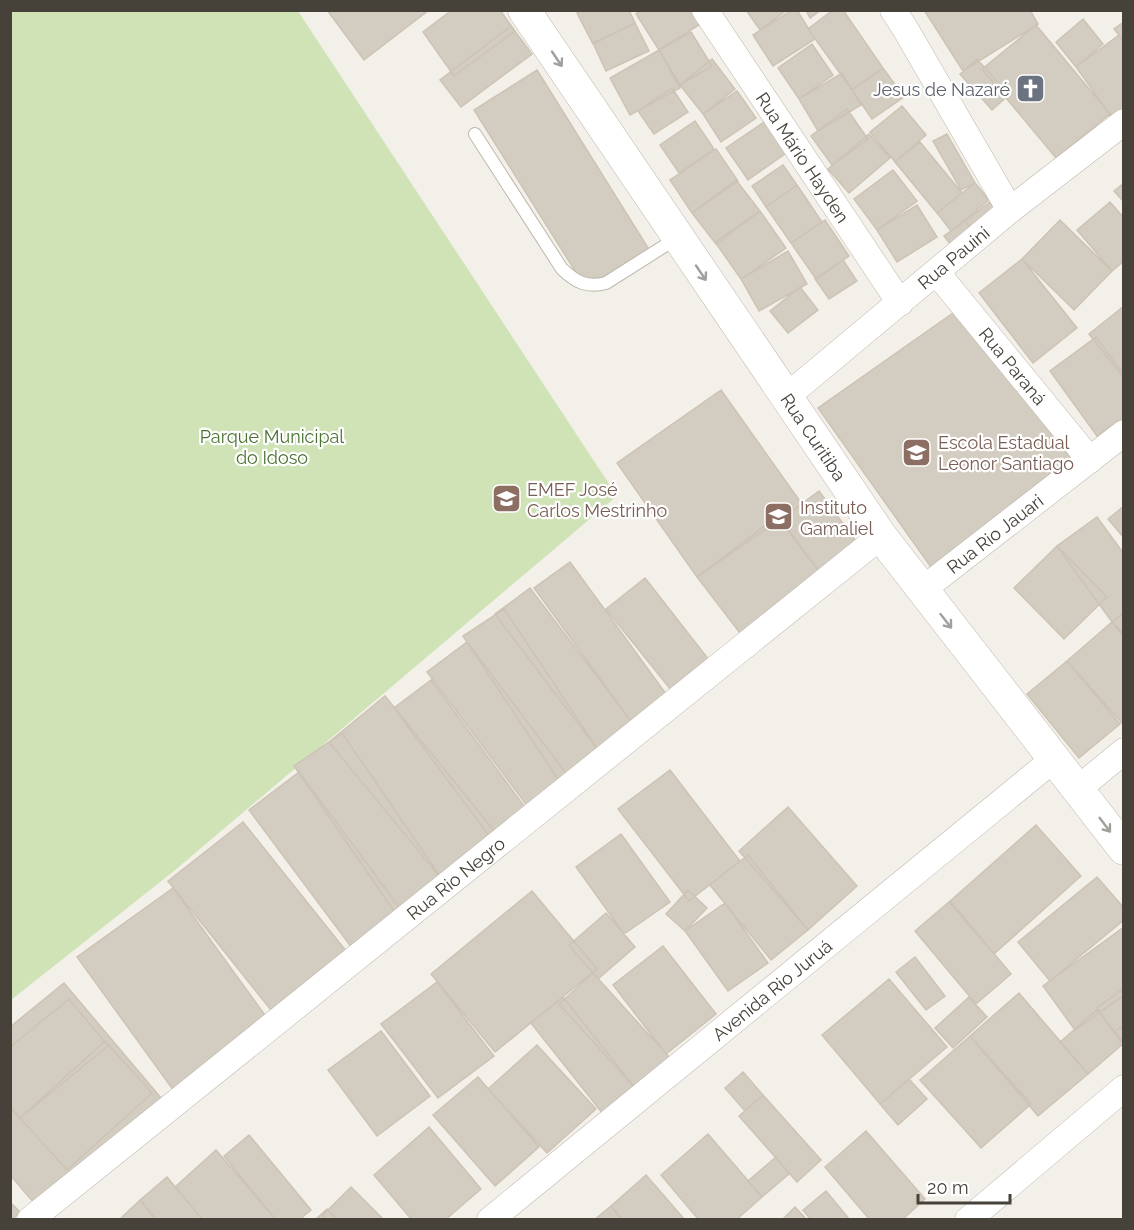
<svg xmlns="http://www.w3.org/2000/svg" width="1134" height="1230" viewBox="0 0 1134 1230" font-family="Raleway,sans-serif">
	<rect width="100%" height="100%" fill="#f3f0ea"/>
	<path fill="#d0e3b7" d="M11 11H298L617 496 174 871 11 1000Z"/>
	<path fill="#d3ccc0" stroke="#cdc3b4" stroke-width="1.5" d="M327 10H429L364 60Z
		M452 10H500L515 31 454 76 423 32Z
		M581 10H629L635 23 593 44 577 13Z
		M641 10H694L702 23 659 50 636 14Z
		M746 10H787L760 30Z
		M792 10H797L815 39 773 66 753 35Z
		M806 10H821L810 18Z
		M833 10H843L883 68 852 90 808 29Z
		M924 10H1030L1038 24 963 71Z
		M1083 19 1103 44 1076 67 1056 42Z
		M1124 22V41L1114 29Z
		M635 23 649 51 606 71 593 43Z
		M1036 25 1110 114 1056 158 982 69Z
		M511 26 532 54 461 107 440 80Z
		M691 32 712 66 680 85 659 50Z
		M1119 35 1124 42V118L1116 123 1076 67Z
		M812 44 833 75 799 99 778 68Z
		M659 50 680 88 630 115 610 78Z
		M712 59 735 89 703 114 680 85Z
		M977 59 1009 95 992 110 960 74Z
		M883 68 904 97 872 119 852 90Z
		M537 70 650 251 587 290 474 110Z
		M842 73 861 105 818 131 799 99Z
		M672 88 688 112 654 134 638 111Z
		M737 91 756 118 721 142 703 114Z
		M902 106 926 135 895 162 870 132Z
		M847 109 868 139 832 165 811 136Z
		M767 120 789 151 748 180 726 148Z
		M695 121 714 149 679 173 660 145Z
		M869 134 890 158 849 193 828 169Z
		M947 134 975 183 961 190 933 141Z
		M920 142 962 193 937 213 895 162Z
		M716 149 738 181 692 213 670 180Z
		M783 165 797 185 766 207 752 186Z
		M893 170 917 201 877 230 854 199Z
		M736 180 760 211 716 244 692 213Z
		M975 183 989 200 951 231 937 213Z
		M1124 183V202L1114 191Z
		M797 185 822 222 791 243 766 207Z
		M990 202 1003 219 978 238 965 221Z
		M1110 202 1124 218V261L1112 271 1077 230Z
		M917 205 937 237 897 262 877 230Z
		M760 211 786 248 741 279 715 242Z
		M825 220 849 256 816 279 791 243Z
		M1060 220 1112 271 1074 310 1022 259Z
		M965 221 978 238 957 253 944 236Z
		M788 251 807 284 759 311 741 279Z
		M1022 259 1077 328 1033 363 979 293Z
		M843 260 857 281 829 299 815 279Z
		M800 287 818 310 788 333 770 311Z
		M963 306 1077 468 933 570 818 408Z
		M1124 306V378L1089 334Z
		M1096 337 1124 375V417L1097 436 1050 371Z
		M721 390 802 504 697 577 617 463Z
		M819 491 861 548 823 577 780 520Z
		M1124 506V538L1108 519Z
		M778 516 823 576 743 637 697 577Z
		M1097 517 1124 554V613L1112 622 1057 546Z
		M1057 546 1107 597 1064 639 1014 588Z
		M570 562 672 702 636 728 534 588Z
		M645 578 717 670 679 700 606 609Z
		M530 588 636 728 601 754 495 614Z
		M504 609 601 754 560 782 463 636Z
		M1124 613V637L1112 622Z
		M1112 622 1124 634V721L1122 723 1067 661Z
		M467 642 568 776 528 807 427 672Z
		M1067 661 1120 724 1079 758 1027 694Z
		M431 680 530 814 493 841 394 708Z
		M385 696 499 837 444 882 329 742Z
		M342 733 444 882 396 914 294 766Z
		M670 770 740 861 689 901 618 809Z
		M299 772 402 911 352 948 249 810Z
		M788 807 857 886 808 930 739 851Z
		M243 822 346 951 271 1010 168 881Z
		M1036 825 1081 876 994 954 949 902Z
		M621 834 670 902 624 934 576 867Z
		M748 855 808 930 771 960 710 885Z
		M1097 877 1124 908V920L1050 981 1018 942Z
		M173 888 275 1029 179 1098 77 957Z
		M688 890 707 908 685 931 666 914Z
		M532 891 597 969 495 1052 431 974Z
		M950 901 1011 974 976 1004 915 931Z
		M725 903 768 963 728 991 685 931Z
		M606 913 635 947 598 979 569 945Z
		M1124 927V995L1075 1030 1043 986Z
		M663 946 716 1014 666 1054 613 985Z
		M915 957 945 996 926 1010 896 972Z
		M593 973 669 1057 635 1088 559 1004Z
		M889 979 947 1047 880 1104 822 1035Z
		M437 982 494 1056 438 1098 381 1024Z
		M64 983 161 1098 35 1204 10 1175V1027Z
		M1124 988V1025L1114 1032 1097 1008Z
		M1019 993 1088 1074 1038 1116 970 1036Z
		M563 997 635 1088 603 1114 531 1023Z
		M969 997 987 1017 953 1048 935 1028Z
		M69 999 108 1046 20 1118 10 1107V1047Z
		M1097 1010 1124 1043 1088 1074 1060 1042Z
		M1124 1025V1045L1114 1032Z
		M381 1031 430 1096 377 1136 328 1070Z
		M970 1036 1031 1104 981 1148 920 1080Z
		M105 1041 152 1093 67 1170 20 1118Z
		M537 1045 596 1109 547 1153 488 1089Z
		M743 1072 763 1095 745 1111 725 1088Z
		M478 1077 539 1147 495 1186 433 1115Z
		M909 1079 927 1099 898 1125 880 1104Z
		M763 1095 821 1160 797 1182 739 1116Z
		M429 1127 481 1189 445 1220H412L374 1175Z
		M866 1131 925 1199 902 1220H870L825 1167Z
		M708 1134 762 1197 736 1220H699L661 1175Z
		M249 1135 311 1210 299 1220H276L224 1156Z
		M216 1150 276 1220H203L175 1187Z
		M776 1157 789 1174 762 1197 748 1181Z
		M646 1175 685 1220H623L611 1206Z
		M167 1177 203 1220H156L140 1200Z
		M351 1187 384 1220H326L322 1216Z
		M826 1191 850 1220H811L803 1210Z
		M140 1200 157 1220H119Z
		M10 1202 20 1212 12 1220H10Z
		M611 1206 622 1220H594Z
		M795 1207 807 1220H782Z
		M327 1209 337 1220H315Z"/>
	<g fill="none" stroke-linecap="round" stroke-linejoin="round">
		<defs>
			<path id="service" d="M475 134 562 269C576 282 586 288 606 283L677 238"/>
			<g id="minor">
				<path id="s1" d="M705 10 900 303"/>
				<path d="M893 10 906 30 1010 210"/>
				<path id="s2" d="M937 273 1090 460"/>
				<path id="s3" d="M786 397 1010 210 1124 122"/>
				<path id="s4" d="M922 590 1124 433"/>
				<path d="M1078 789 1124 751"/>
				<path id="s5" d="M30 1220 881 536"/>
				<path id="s6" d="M490 1220 1054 759"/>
				<path d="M968 1220 1124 1088"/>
			</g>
			<g id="tertiary">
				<path id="s7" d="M524 10 881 536 1124 849"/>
			</g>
		</defs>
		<use href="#service" stroke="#beb7ad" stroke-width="14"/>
		<use href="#minor" stroke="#beb7ad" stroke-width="27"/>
		<use href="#tertiary" stroke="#beb7ad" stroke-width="33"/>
		<use href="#service" stroke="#fff" stroke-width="12"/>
		<use href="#minor" stroke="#fff" stroke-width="26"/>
		<use href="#tertiary" stroke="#fff" stroke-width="32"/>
	</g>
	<defs><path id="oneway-shaft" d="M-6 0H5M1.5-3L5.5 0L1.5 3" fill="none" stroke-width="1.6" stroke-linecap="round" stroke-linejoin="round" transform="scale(1.5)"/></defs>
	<g stroke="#a2a09c">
		<use href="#oneway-shaft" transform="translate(557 59) rotate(56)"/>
		<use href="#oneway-shaft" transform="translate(701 273) rotate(56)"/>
		<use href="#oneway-shaft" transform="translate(946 621) rotate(52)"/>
		<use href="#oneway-shaft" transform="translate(1105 825) rotate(53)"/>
	</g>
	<defs>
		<symbol id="church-square" viewBox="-11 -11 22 22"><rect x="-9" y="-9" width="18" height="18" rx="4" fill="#6b7280" stroke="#fff"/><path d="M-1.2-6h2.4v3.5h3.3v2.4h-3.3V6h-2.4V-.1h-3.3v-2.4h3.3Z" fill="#fff"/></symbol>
		<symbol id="school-square" viewBox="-11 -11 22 22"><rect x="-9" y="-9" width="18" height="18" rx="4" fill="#8d6e63" stroke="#fff"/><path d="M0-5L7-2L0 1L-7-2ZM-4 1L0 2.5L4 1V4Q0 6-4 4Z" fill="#fff"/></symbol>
	</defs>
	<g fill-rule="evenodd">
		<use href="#church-square" x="1014" y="72" width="33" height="33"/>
		<use href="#school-square" x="900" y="436" width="33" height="33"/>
		<use href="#school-square" x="490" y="482" width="33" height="33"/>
		<use href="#school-square" x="762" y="500" width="33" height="33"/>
	</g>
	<g text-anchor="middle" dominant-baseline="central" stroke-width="4.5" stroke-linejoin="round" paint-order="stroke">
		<g font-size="18" fill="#5b616d" stroke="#fff" text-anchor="end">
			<text x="1010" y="89">Jesus de Nazaré</text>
		</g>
		<g font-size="18" fill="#464139" stroke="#fff">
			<text stroke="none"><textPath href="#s1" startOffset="177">Rua Mário Hayden</textPath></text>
			<text stroke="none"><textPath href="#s3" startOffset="218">Rua Pauini</textPath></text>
			<text stroke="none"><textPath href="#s2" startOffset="120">Rua Paraná</textPath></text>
			<text stroke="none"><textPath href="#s7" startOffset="516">Rua Curitiba</textPath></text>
			<text stroke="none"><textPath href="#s4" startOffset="92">Rua Rio Jauari</textPath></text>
			<text stroke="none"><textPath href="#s5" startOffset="546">Rua Rio Negro</textPath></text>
			<text stroke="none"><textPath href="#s6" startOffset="364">Avenida Rio Juruá</textPath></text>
		</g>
		<g font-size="18" fill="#4b7232" stroke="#fff">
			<text x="272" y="436">Parque Municipal<tspan x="272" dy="21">do Idoso</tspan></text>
		</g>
		<g font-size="18" fill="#785e54" stroke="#fff" text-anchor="start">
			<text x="938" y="442">Escola Estadual<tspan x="938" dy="21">Leonor Santiago</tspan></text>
			<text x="527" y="489">EMEF José<tspan x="527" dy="21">Carlos Mestrinho</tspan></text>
			<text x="800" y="507">Instituto<tspan x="800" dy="21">Gamaliel</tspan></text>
		</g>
	</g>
	<rect width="1134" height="1230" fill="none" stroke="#464139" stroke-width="24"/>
	<path d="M918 1194v9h92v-9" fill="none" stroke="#464139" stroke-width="3"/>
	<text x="927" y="1194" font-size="18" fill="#464139" stroke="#ffffff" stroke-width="4.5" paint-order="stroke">20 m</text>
</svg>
